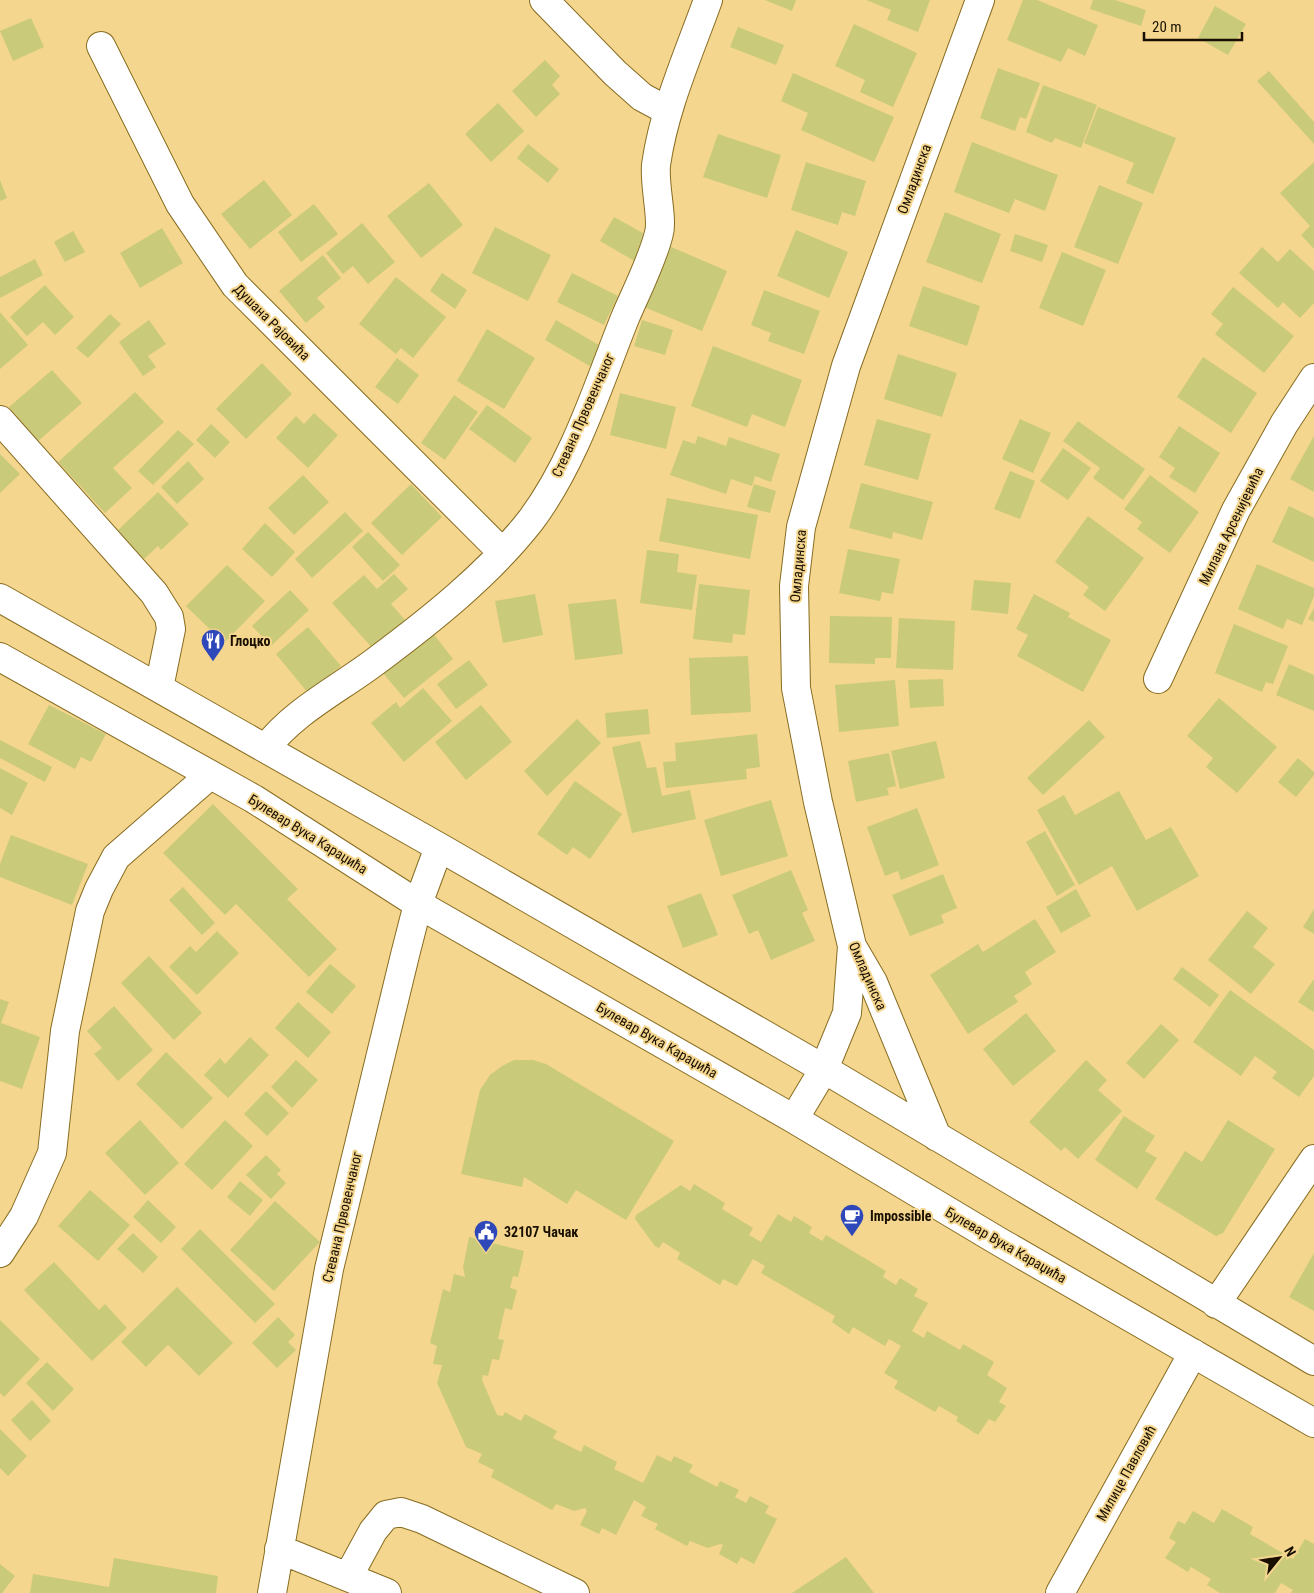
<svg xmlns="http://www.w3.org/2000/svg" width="1314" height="1593" viewBox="0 0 1314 1593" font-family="'Roboto Condensed',sans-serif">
	<rect width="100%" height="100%" fill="#f4d68e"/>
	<path fill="#caca7b" d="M765 0H796L792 11Z
		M866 0H930L918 32 887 20 891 10Z
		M1023 0H1037L1098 25 1085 56 1068 48 1061 62 1007 40Z
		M1093 0H1115L1146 10 1141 26 1090 9Z
		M1215 6 1246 24 1228 55 1198 38Z
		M31 18 44 47 13 61 0 31Z
		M854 24 917 53 893 107 860 92 865 80 835 66Z
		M738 27 784 45 776 65 730 47Z
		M545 60 560 76 552 85 560 94 536 117 512 91Z
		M998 68 1040 83 1026 119 1020 117 1015 131 980 118Z
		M1269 71 1314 122V144L1257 81Z
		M793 73 894 117 874 162 801 130 808 113 781 101Z
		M1043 85 1097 105 1081 148 1055 138 1052 143 1026 132Z
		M498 103 524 131 491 162 465 134Z
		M1098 107 1176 138 1153 194 1126 183 1134 163 1084 143Z
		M718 134 781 155 767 198 703 177Z
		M972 142 1058 175 1045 211 1015 199 1009 213 954 192Z
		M528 144 559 169 548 183 517 158Z
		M806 162 866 181 855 216 842 212 838 225 791 210Z
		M1314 162V249L1301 235 1310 226 1280 193Z
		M0 180 7 198 0 201Z
		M264 180 292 215 250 249 221 214Z
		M429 183 463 225 421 258 387 216Z
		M1099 185 1143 203 1118 264 1074 247Z
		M314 204 338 234 301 262 278 232Z
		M945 212 1001 234 982 283 926 262Z
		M614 217 650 237 636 262 600 241Z
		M362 223 395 262 368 284 353 266 343 274 326 253Z
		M495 227 551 255 528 301 472 273Z
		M162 228 183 263 140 288 120 253Z
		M796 230 848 252 829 298 777 276Z
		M73 231 85 252 65 262 54 242Z
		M1015 234 1048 245 1042 262 1010 251Z
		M669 246 727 271 702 331 644 307Z
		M1262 247 1278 262 1290 249 1314 271V303L1300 318 1283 302 1278 308 1239 273Z
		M1062 252 1106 270 1083 326 1039 308Z
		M323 255 341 278 317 298 325 307 306 323 279 291Z
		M35 259 43 275 0 298V277Z
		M442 273 467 290 455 309 430 291Z
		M572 273 618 296 604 325 557 302Z
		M396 277 446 317 413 358 401 348 396 354 359 324Z
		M45 285 74 317 55 335 43 322 27 336 10 317Z
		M923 286 980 306 967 346 909 326Z
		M1233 287 1294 336 1264 373 1215 334 1223 324 1211 314Z
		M764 290 820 311 804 354 768 341 771 333 751 325Z
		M0 312 28 345 0 369Z
		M110 314 121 324 88 358 76 348Z
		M149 320 166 344 148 356 156 367 143 376 119 342Z
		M556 320 604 348 593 368 545 340Z
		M642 320 673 330 665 355 634 346Z
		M487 329 535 358 504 409 457 381Z
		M713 346 802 380 785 427 752 414 747 427 691 406Z
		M898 354 957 373 942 417 884 399Z
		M1203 357 1257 393 1231 433 1177 397Z
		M397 358 419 375 398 404 375 387Z
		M262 363 292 394 246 439 216 409Z
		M52 370 82 403 38 441 9 407Z
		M135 392 164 422 113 468 132 488 105 513 58 462Z
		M620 393 676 407 666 449 610 435Z
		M454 395 478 412 445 460 421 443Z
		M487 405 532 438 515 463 469 429Z
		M314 413 338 435 308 468 276 438 296 416 304 424Z
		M877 419 931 434 918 480 864 465Z
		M1020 419 1051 433 1033 473 1002 459Z
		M1078 421 1145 469 1123 500 1093 478 1100 468 1063 441Z
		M211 424 230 442 215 458 196 440Z
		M1179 426 1220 453 1195 493 1169 477 1175 468 1159 457Z
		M178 430 194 444 153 485 138 471Z
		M698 436 726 446 729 437 780 454 771 482 755 476 752 486 731 479 726 494 670 475 683 440 695 444Z
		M1314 436V492L1290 479Z
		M1063 448 1091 468 1068 500 1040 481Z
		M0 454 20 474 0 493Z
		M188 461 204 479 177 504 161 487Z
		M1010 471 1035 481 1020 519 994 509Z
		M303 475 329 502 294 535 268 508Z
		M1150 475 1199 512 1170 553 1137 529 1142 522 1124 509Z
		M861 483 933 502 922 540 893 532 892 539 849 528Z
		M411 484 442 517 402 555 371 523Z
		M754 484 776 491 770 513 747 507Z
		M158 492 189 524 161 550 158 546 144 559 117 531Z
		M667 498 758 515 750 559 659 541Z
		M1289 506 1314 518V562L1272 542Z
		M345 512 363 531 312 578 295 559Z
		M1088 516 1144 558 1105 611 1083 595 1089 587 1055 562Z
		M265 523 295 552 272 577 242 549Z
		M368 532 400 565 383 581 352 547Z
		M848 549 900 559 893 594 882 592 880 601 839 593Z
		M647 550 679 554 677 572 697 575 692 610 640 603Z
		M1257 564 1314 588V596L1302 625 1287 619 1283 629 1238 609Z
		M227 565 265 601 224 643 186 606Z
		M394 574 408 589 391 604 407 622 375 651 332 603 364 575 377 589Z
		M974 580 1011 583 1008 614 971 610Z
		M699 584 750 590 745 635 733 634 732 643 693 639Z
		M290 590 309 610 271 646 252 626Z
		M535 594 543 635 503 643 495 601Z
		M1034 594 1070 613 1068 617 1111 640 1083 692 1017 656 1028 635 1016 629Z
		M616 599 623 654 575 660 568 604Z
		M1314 608V622L1308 619Z
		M830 616 892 617 891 658H875V664L829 663Z
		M899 618 955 621 953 670 896 668Z
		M1234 624 1288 646 1273 684 1266 682 1262 692 1215 673Z
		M308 627 341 666 308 693 276 654Z
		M432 632 453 659 404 698 382 672Z
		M748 656 751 712 691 715 689 658Z
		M469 660 488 685 456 709 437 684Z
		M1289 664 1314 675V711L1276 695Z
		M943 679 944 706 910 708 908 680Z
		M895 680 899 726 839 732 835 685Z
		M423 688 452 721 404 762 371 723 396 702 400 708Z
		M1219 698 1277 747 1237 793 1206 767 1213 758 1187 736Z
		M49 705 106 734 91 762 81 757 75 769 28 744Z
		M481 705 512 742 466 780 435 742Z
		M648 709 650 734 607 738 605 713Z
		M577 719 601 743 547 796 524 771Z
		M1089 720 1105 737 1043 795 1027 778Z
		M757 734 760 767 746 769 747 779 666 788 663 762 676 761 675 743Z
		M0 740 52 767 45 782 0 758Z
		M640 741 647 768 656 767 662 796 690 790 696 819 632 833 612 747Z
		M936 741 945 778 900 789 891 751Z
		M889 753 896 786 887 788 889 795 856 802 848 761Z
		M1298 758 1314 772V775L1296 797 1278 782Z
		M0 768 28 783 12 815 0 808Z
		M575 781 622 814 590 859 573 847 567 855 537 834Z
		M1119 791 1146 840 1171 827 1199 876 1137 911 1112 866 1079 885 1037 810 1064 795 1075 815Z
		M771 800 788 856 721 876 704 820Z
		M213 804 298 889 287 899 337 949 309 977 236 904 225 915 163 853Z
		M917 808 939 865 901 880 898 871 885 876 867 827Z
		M1045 831 1075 885 1057 896 1026 842Z
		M11 835 88 864 72 905 0 877V864Z
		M791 870 808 910 802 913 815 941 771 960 758 930 749 934 732 895Z
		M943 874 957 908 941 915 944 923 910 936 892 895Z
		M183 887 215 923 202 935 169 900Z
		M1076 889 1091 916 1061 933 1046 907Z
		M701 893 718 935 683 948 667 906Z
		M1314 909V934L1303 927Z
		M1247 911 1268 928 1253 947 1275 964 1251 994 1208 960Z
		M1035 919 1056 952 1025 972 1032 984 1014 996 1018 1002 968 1034 930 975 978 944 983 952Z
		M217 931 239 953 197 995 169 967 190 946 196 952Z
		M149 956 202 1013 174 1040 121 983Z
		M330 964 356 986 332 1014 306 992Z
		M1182 967 1219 995 1210 1007 1173 979Z
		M1314 979V1012L1298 1002Z
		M1230 990 1314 1050V1076L1299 1097 1272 1078 1277 1072 1255 1056 1241 1076 1193 1042Z
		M0 999 9 1002 1 1023 40 1037 22 1089 0 1081Z
		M298 1002 331 1032 308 1058 275 1028Z
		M114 1006 153 1050 118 1081 94 1054 102 1048 87 1031Z
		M1026 1013 1056 1051 1013 1086 983 1049Z
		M1161 1024 1179 1040 1144 1079 1126 1063Z
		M250 1037 269 1055 228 1098 204 1075 220 1058 225 1064Z
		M166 1052 213 1098 182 1129 136 1084Z
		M296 1060 318 1080 292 1108 271 1087Z
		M514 1060H533L546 1064 674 1141 626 1220 576 1190 567 1204 524 1177 522 1187 461 1174 480 1090 490 1075 502 1066Z
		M1086 1060 1107 1080 1098 1090 1122 1111 1078 1159 1065 1147 1061 1151 1029 1122Z
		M266 1091 289 1113 267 1136 244 1114Z
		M1124 1116 1155 1136 1145 1151 1157 1158 1137 1189 1095 1160Z
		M140 1120 179 1163 145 1195 105 1153Z
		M225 1120 253 1146 212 1190 184 1164Z
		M1228 1120 1275 1149 1223 1233 1216 1236 1155 1199 1185 1151 1202 1162Z
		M266 1155 281 1170 277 1174 286 1183 271 1199 246 1175Z
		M240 1181 263 1200 250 1216 227 1197Z
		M694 1184 725 1203 722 1209 753 1228 749 1235 761 1242 778 1214 791 1222 794 1216 812 1227 809 1233 822 1241 826 1235 886 1271 883 1277 896 1285 900 1278 918 1289 914 1296 928 1303 912 1331 924 1338 927 1331 960 1350 963 1344 994 1362 987 1375 1007 1388 999 1402 1006 1406 995 1422 989 1419 978 1435 956 1421 958 1417 939 1406 935 1412 894 1388 898 1381 884 1373 901 1346 889 1339 885 1346 853 1327 849 1334 832 1322 835 1316 761 1273 765 1266 753 1259 737 1286 723 1279 720 1285 677 1259 680 1253 663 1242 659 1248 655 1246 635 1219 636 1215 681 1185 690 1191Z
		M90 1190 130 1225 98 1261 58 1226Z
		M148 1200 176 1227 161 1243 133 1217Z
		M275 1201 320 1242 274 1291 230 1250Z
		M200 1229 275 1304 255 1323 181 1249Z
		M133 1233 158 1257 143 1273 117 1249Z
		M469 1237 524 1251 518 1277 513 1276 510 1288 517 1290 512 1310 505 1308 498 1339 504 1340 499 1360 492 1359 488 1376 483 1375 482 1380 497 1415 503 1416 505 1412 521 1421 525 1414 557 1431 553 1438 581 1452 584 1445 617 1462 614 1469 643 1483 657 1455 671 1462 674 1456 693 1465 689 1472 717 1487 720 1481 739 1490 735 1497 746 1503 750 1496 769 1506 765 1513 777 1519 754 1564 741 1557 737 1564 719 1554 723 1545 720 1544 708 1548 690 1541 687 1546 655 1529 658 1524 641 1516 646 1507 634 1500 616 1535 602 1528 599 1534 580 1525 587 1511 585 1508 574 1511 556 1504 552 1510 491 1477 494 1470 478 1462 482 1454 466 1447 437 1383 442 1365 433 1364 437 1346 430 1343 443 1289 450 1292 454 1274 465 1277 463 1267Z
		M1314 1253V1311L1289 1297Z
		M54 1262 99 1310 105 1304 127 1328 92 1361 24 1290Z
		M177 1287 233 1343 199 1376 168 1345 146 1367 121 1342Z
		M278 1317 295 1335 288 1342 296 1350 277 1368 252 1343Z
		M0 1320 40 1359 4 1397 0 1393Z
		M47 1362 74 1389 53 1411 26 1383Z
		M32 1400 51 1421 30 1441 11 1420Z
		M0 1429 27 1456 8 1476 0 1468Z
		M1222 1509 1253 1527 1250 1534 1293 1559 1305 1539 1314 1544V1593H1291L1293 1590 1281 1583 1275 1593H1220L1207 1585 1211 1579 1191 1567 1188 1572 1165 1558 1176 1542 1169 1538 1178 1521 1185 1524 1193 1511 1214 1523Z
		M846 1557 874 1593H792Z
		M114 1558 218 1576 216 1593H30L33 1574 109 1587Z
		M0 1564 15 1576 2 1593H0Z"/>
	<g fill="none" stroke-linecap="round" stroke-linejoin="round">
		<defs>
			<path id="minor" d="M544 0 615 73 642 97 668 111
				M101 46 180 204 235 285 502 552
				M0 420 154 593 169 617 171 629 159 688
				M0 598 439 847 824 1069 1314 1361
				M0 657 254 799 418 904 794 1119 998 1241 1314 1423
				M1158 679 1236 510 1284 424 1314 378
				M266 748C294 711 339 689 376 661 431 620 489 574 531 520 575 461 598 385 625 318 636 292 653 259 659 233 663 219 654 185 656 165 664 108 689 53 708 0
				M794 1119 824 1069 847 1013 852 946
				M937 1137 873 982 852 946 818 802 796 688 794 586 801 527 846 366 980 0
				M0 1253 24 1216 52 1153 65 1031 90 911 99 889 116 857 210 775
				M1216 1304 1314 1159
				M279 1549 387 1593
				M348 1577 373 1531 386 1515 401 1512 422 1519 575 1593
				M272 1593 329 1269 405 955 418 904 439 847
				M1060 1593 1193 1353"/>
		</defs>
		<use href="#minor" stroke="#876c21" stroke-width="30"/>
		<use href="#minor" stroke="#fff" stroke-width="28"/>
	</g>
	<defs>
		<symbol id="restaurant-pin" viewBox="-11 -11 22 30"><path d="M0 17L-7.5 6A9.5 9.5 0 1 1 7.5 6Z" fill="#2e48b9" stroke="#f4d68e"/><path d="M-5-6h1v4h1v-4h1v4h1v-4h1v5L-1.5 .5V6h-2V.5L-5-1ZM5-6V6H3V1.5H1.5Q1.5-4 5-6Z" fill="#fff"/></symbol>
		<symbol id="cafe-pin" viewBox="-11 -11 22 30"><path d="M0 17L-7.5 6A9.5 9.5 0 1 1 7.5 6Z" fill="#2e48b9" stroke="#f4d68e"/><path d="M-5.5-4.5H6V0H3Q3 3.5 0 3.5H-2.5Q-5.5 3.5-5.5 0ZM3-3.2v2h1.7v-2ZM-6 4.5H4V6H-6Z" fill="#fff"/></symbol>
		<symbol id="civic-pin" viewBox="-11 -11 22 30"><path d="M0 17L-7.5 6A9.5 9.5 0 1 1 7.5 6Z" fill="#2e48b9" stroke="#f4d68e"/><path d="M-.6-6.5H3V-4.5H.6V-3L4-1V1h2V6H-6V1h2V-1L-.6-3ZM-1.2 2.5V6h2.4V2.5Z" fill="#fff"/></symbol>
	</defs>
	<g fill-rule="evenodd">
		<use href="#restaurant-pin" x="199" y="627" width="28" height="38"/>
		<use href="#cafe-pin" x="838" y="1202" width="28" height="38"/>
		<use href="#civic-pin" x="472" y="1218" width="28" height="38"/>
	</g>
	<g text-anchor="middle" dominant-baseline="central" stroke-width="4" stroke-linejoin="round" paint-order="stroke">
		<g font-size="14" fill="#180f00" stroke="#f4d68e">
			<text transform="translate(914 179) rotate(-70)">Омладинска</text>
			<text transform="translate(272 322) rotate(45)">Душана Рајовића</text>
			<text transform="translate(583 415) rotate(-66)">Стевана Првовенчаног</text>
			<text transform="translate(1231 526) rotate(-64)">Милана Арсенијевића</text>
			<text transform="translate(798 566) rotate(-85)">Омладинска</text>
			<text transform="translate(308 834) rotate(32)">Булевар Вука Караџића</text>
			<text transform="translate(868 976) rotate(66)">Омладинска</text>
			<text transform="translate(657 1040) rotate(30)">Булевар Вука Караџића</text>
			<text transform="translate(342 1217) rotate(-77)">Стевана Првовенчаног</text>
			<text transform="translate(1006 1245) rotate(30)">Булевар Вука Караџића</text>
			<text transform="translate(1126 1473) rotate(-61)">Милице Павловић</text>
		</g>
		<g font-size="14" font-weight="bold" fill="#180f00" stroke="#f4d68e" text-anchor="start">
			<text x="230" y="641">Глоцко</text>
			<text x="870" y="1216">Impossible</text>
			<text x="504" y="1232">32107 Чачак</text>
		</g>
	</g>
	<g transform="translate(1279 1558) rotate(60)" stroke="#f4d68e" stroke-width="4" paint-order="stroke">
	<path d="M0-4L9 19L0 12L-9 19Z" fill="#180f00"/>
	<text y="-8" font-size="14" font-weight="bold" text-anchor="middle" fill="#180f00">N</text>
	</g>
	<path d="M1144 32v8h98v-8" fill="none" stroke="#180f00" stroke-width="2.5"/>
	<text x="1152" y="32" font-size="15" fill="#180f00" stroke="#f4d68e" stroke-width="4" paint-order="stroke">20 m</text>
</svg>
